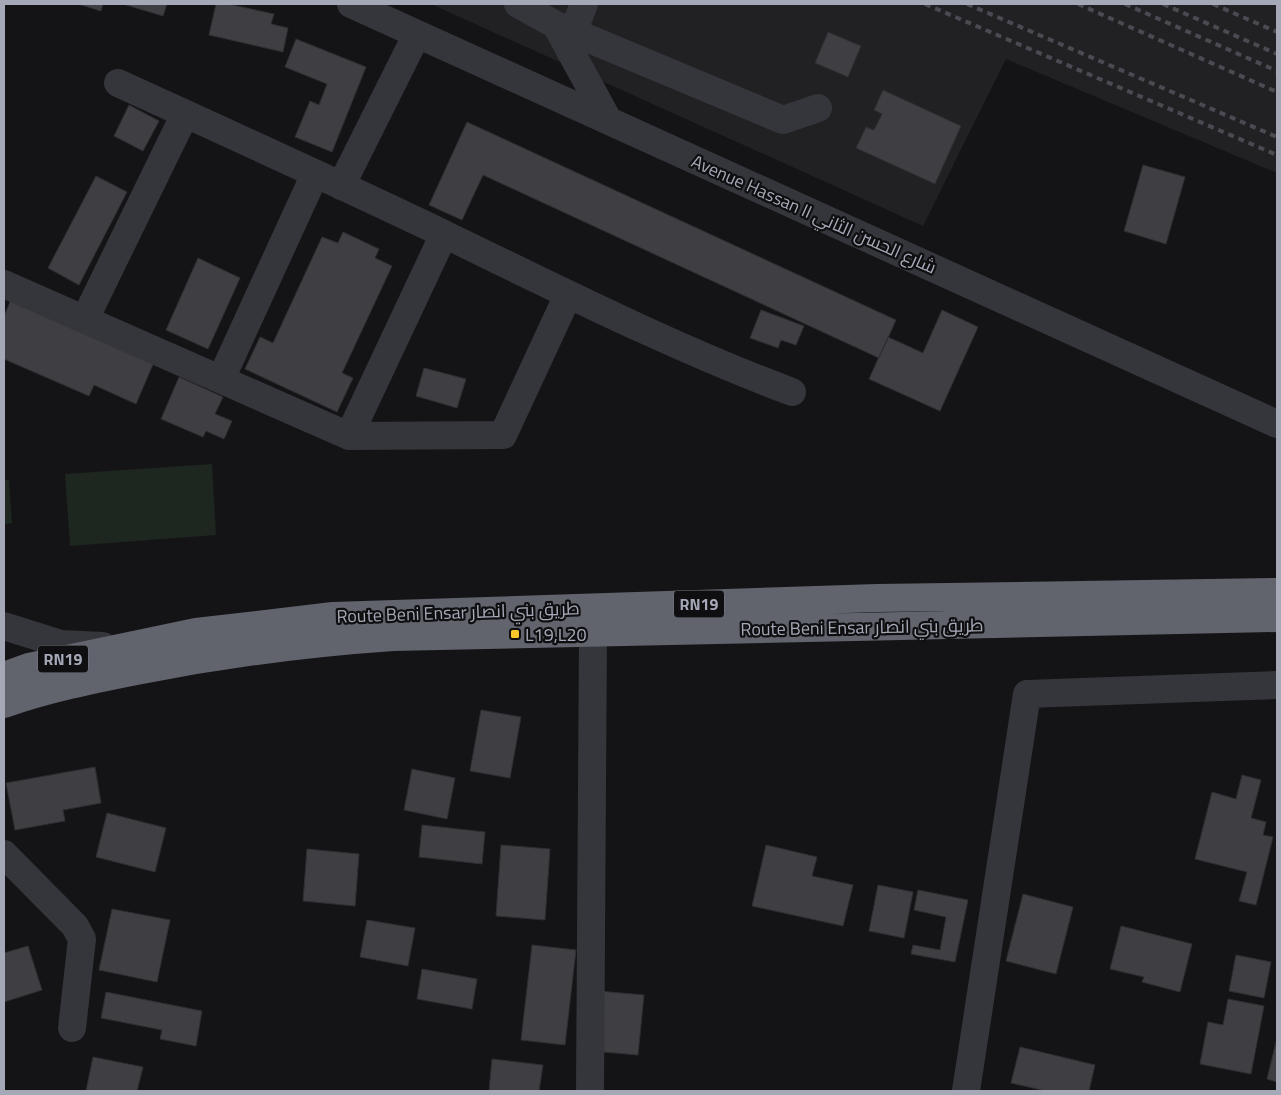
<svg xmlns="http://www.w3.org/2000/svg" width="1281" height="1095" viewBox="0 0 1281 1095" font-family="'Titillium Web',Cairo,sans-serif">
	<rect width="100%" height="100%" fill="#141416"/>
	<path fill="#212023" d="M431 4H1277V173L1006 59 923 226Z"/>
	<path fill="#1e2620" d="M212 464 216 535 70 546 65 474Z
		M4 480H9L12 523 4 524Z"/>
	<path fill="#3e3e43" stroke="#2f2e32" d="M78 4H103L101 11Z
		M123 4H167L163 16Z
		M216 4H228L274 14 271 24 288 28 283 52 209 35Z
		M828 32 861 46 848 77 815 63Z
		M296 39 366 67 332 152 295 137 310 101 319 105 327 84 285 67Z
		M883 90 961 126 935 184 856 148 866 127 874 130 882 114 874 110Z
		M129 105 159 121 143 151 114 136Z
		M467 122 896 320 879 358 483 175 462 220 429 205Z
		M1143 165 1185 177 1166 244 1124 231Z
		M96 176 127 192 79 285 48 268Z
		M343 232 379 249 375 258 392 266 342 373 353 378 337 412 245 369 260 337 273 343 322 237 338 243Z
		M198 258 240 278 208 349 166 330Z
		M11 300 154 362 136 404 94 385 89 396 4 359V316Z
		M761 310 804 326 796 345 781 340 778 348 750 338Z
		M942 310 978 327 940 411 869 379 888 337 923 353Z
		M424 368 466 379 457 408 416 396Z
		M179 377 223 397 215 414 232 421 224 439 206 431 203 437 161 419Z
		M481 710 521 717 510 778 470 771Z
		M95 767 101 803 63 810 65 821 15 830 6 783Z
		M412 769 455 778 447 819 404 810Z
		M1242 775 1261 780 1251 818 1266 822 1263 835 1273 837 1256 905 1239 901 1247 872 1195 859 1212 792 1236 799Z
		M107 813 166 828 155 872 96 857Z
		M422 825 485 832 482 864 419 857Z
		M501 845 550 849 545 920 496 916Z
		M766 845 817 857 812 876 853 885 843 926 752 906Z
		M307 849 359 854 355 906 303 901Z
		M878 885 913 892 904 938 869 931Z
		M918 890 968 900 955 962 911 954 913 945 940 950 946 917 914 910Z
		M1023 894 1073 907 1056 974 1006 961Z
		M112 909 170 920 157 982 99 970Z
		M367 920 415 928 408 966 360 957Z
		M1121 926 1192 944 1180 992 1142 982 1144 977 1110 969Z
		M532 945 576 950 565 1045 521 1040Z
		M28 946 42 990 4 1002V953Z
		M1236 955 1271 962 1264 998 1229 991Z
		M422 969 477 979 472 1009 417 999Z
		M598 991 644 995 638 1055 592 1051Z
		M106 992 202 1011 196 1046 160 1039 162 1030 101 1018Z
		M1228 999 1264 1006 1251 1074 1200 1064 1208 1022 1223 1025Z
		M1277 1038V1082L1267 1079Z
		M1020 1047 1095 1065 1089 1091H1046L1011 1083Z
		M93 1057 143 1067 137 1091H86Z
		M492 1059 543 1065 539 1091H489Z"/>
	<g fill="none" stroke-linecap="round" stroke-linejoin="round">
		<path stroke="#35363b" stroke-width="28" d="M351 4 1277 424
			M518 4 556 25 608 120
			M556 25 783 120 818 108
			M568 45 584 4
			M118 83C227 133 336 182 444 234 560 290 672 347 792 392
			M341 186 417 34
			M4 284 349 436 503 435 568 295
			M85 319 185 114
			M221 379 315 174
			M349 436 444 234
			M4 626 61 644 103 646
			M4 854 75 926 82 939 72 1028
			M590 1091 593 632
			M966 1091 1027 694 1277 685"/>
		<path stroke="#61636d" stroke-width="28" d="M4 676 29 667 196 632 333 616 877 598 1277 592
			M4 704C47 689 91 680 136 671 222 654 305 643 393 637L1277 618"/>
		<path stroke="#4a4b52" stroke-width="4" stroke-dasharray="6 5" stroke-linecap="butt" d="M925 4 1277 155
			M967 4 1277 137
			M1078 4 1277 92
			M1125 4 1277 71
			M1163 4 1277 54
			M1213 4 1277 32"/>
	</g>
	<rect fill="#f9c729" stroke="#0f0f11" stroke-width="2" x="510" y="629" width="10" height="10" rx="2.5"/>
	<g text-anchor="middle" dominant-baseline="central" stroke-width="4.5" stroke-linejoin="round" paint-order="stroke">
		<g fill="#0f0f11" stroke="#787b85" stroke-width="1">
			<rect x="674" y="590.5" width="50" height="27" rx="4"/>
			<rect x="38" y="645.5" width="50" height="27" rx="4"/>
		</g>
		<g font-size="16" font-weight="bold" fill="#a5a9b7">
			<text x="699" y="604">RN19</text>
			<text x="63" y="659">RN19</text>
		</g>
		<g font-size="18" fill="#a5a9b7" stroke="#0f0f11">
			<text transform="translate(814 214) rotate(24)">Avenue Hassan II شارع الحسن الثاني</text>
			<text transform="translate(458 612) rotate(-2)">Route Beni Ensar طريق بني انصار</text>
			<text transform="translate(862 627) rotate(-1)">Route Beni Ensar طريق بني انصار</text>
		</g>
		<g font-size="18" fill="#a5a9b7" stroke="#0f0f11" text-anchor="start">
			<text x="525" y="634">L19,L20</text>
		</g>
	</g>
	<rect width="1281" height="1095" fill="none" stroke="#a5a9b7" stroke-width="10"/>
</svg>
